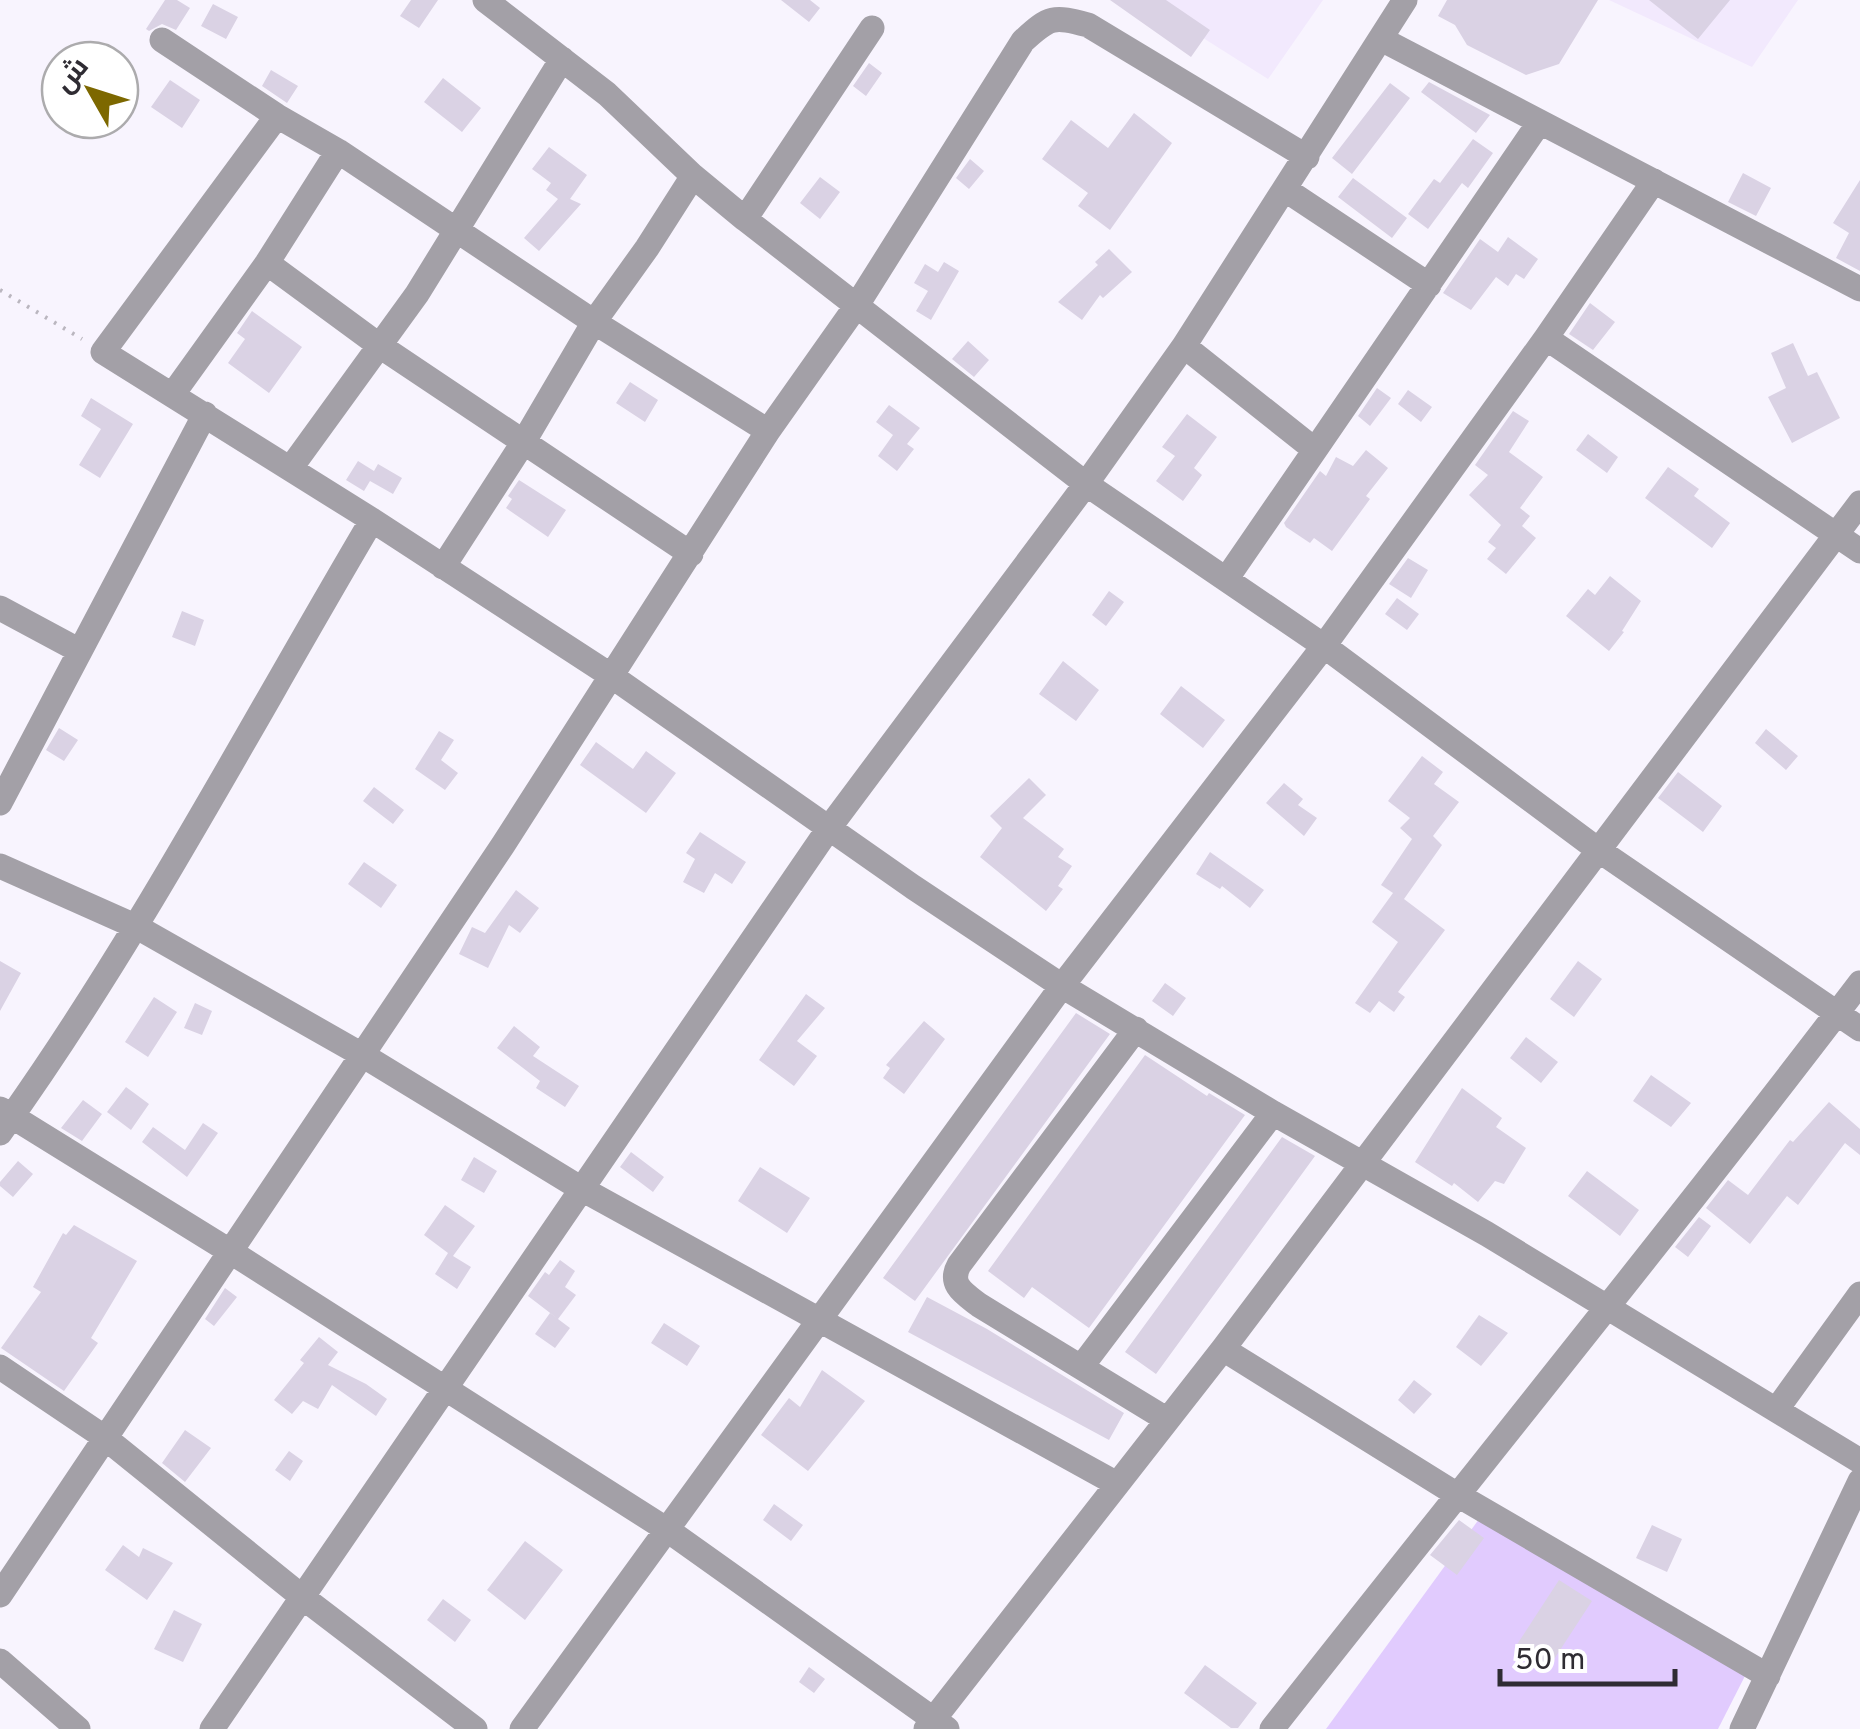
<svg xmlns="http://www.w3.org/2000/svg" width="1860" height="1729" viewBox="0 0 1860 1729" font-family="Overpass,Cairo,sans-serif">
	<rect width="100%" height="100%" fill="#f8f4fe"/>
	<path fill="#f2e9fd" d="M1143 0H1323L1268 79Z
		M1609 0H1798L1752 67Z"/>
	<path fill="#e1cbfe" d="M1482 1515 1747 1672 1718 1729H1326Z"/>
	<path fill="#dad2e4" d="M165 0H177L190 8 176 30 162 24 149 31 146 29Z
		M411 0H438L419 28 400 16Z
		M781 0H810L820 8 809 22Z
		M1110 0H1166L1210 30 1191 57Z
		M1447 0H1598L1559 64 1526 75 1467 45 1455 25 1438 16Z
		M1649 0H1730L1698 39Z
		M213 4 238 17 226 39 201 26Z
		M869 63 882 73 866 96 853 86Z
		M271 70 298 86 287 103 262 86Z
		M443 78 481 108 462 132 424 102Z
		M170 80 200 100 182 128 151 107Z
		M1429 82 1490 115 1476 133 1421 92Z
		M1390 83 1410 98 1352 174 1332 158Z
		M1134 113 1172 143 1110 230 1078 206 1088 193 1042 159 1071 120 1108 148Z
		M1473 139 1493 153 1468 188 1462 183 1428 229 1408 214 1434 179 1440 183Z
		M549 147 587 175 570 199 581 204 539 251 524 238 558 199 546 190 551 183 532 169Z
		M970 159 984 171 969 189 956 178Z
		M1743 173 1771 188 1756 216 1728 202Z
		M820 177 840 192 820 219 800 203Z
		M1353 178 1407 218 1392 238 1338 197Z
		M1860 180V271L1836 258 1849 233 1833 223Z
		M1508 237 1538 259 1524 279 1516 274 1508 286 1496 277 1471 310 1443 293 1480 239 1498 252Z
		M1109 249 1132 272 1103 298 1100 295 1082 320 1058 302 1098 265 1095 262Z
		M944 262 959 271 931 320 916 311 928 291 914 283 925 264 938 272Z
		M1590 303 1615 322 1593 350 1569 334Z
		M252 311 302 347 269 393 228 363 245 339 237 333Z
		M968 341 989 360 974 377 952 359Z
		M1793 343 1808 376 1817 372 1840 418 1792 443 1768 397 1786 388 1771 353Z
		M630 382 658 400 645 422 616 403Z
		M1377 388 1391 398 1370 426 1358 416Z
		M1408 390 1432 407 1421 422 1398 404Z
		M91 398 133 424 100 478 79 465 101 429 81 416Z
		M889 405 920 428 907 444 914 449 897 471 878 456 893 435 876 422Z
		M1513 411 1529 421 1509 452 1543 477 1520 508 1530 516 1522 526 1536 538 1506 574 1487 559 1496 548 1488 542 1501 525 1469 495 1488 475 1475 465Z
		M1187 414 1217 437 1194 468 1202 475 1183 501 1156 481 1175 456 1162 447Z
		M1588 434 1618 457 1607 473 1576 450Z
		M1366 450 1388 468 1366 496 1370 499 1332 551 1314 538 1310 543 1286 527 1284 523 1320 471 1326 476 1336 457 1353 466Z
		M358 461 374 471 378 464 402 478 393 494 370 481 364 491 346 480Z
		M1668 467 1699 489 1694 496 1730 523 1712 548 1645 498Z
		M519 480 566 510 548 537 506 508 512 499 508 496Z
		M1408 558 1428 570 1411 598 1389 584Z
		M1610 576 1641 601 1622 631 1624 632 1609 651 1566 616 1588 589 1595 595Z
		M1109 591 1124 602 1106 626 1092 615Z
		M1397 598 1419 614 1407 630 1385 614Z
		M182 611 204 620 195 646 172 637Z
		M1063 661 1099 690 1076 721 1039 694Z
		M1181 686 1225 720 1203 748 1160 714Z
		M59 728 78 740 64 761 46 750Z
		M1766 729 1798 756 1786 770 1755 743Z
		M439 731 454 740 441 760 458 773 445 790 415 769Z
		M596 742 633 769 646 751 676 773 646 813 580 765Z
		M1422 756 1443 772 1434 784 1459 802 1433 836 1442 845 1404 899 1445 930 1398 992 1405 997 1394 1012 1379 1001 1370 1013 1355 1003 1398 942 1372 922 1393 893 1381 885 1412 839 1400 828 1410 818 1388 801Z
		M1678 772 1722 806 1703 832 1658 798Z
		M1029 778 1046 795 1023 818 1064 849 1058 857 1072 866 1058 886 1063 889 1046 911 980 857 1002 828 990 816Z
		M1284 783 1303 799 1298 805 1317 818 1304 836 1266 803Z
		M374 787 404 810 393 824 363 801Z
		M700 832 746 862 732 884 715 873 704 893 683 882 695 859 686 853Z
		M1210 852 1264 890 1250 908 1222 886 1220 889 1196 874Z
		M364 862 397 885 381 908 348 884Z
		M516 890 539 908 520 933 509 925 488 968 459 954 472 927 485 933Z
		M0 961 21 973 0 1011Z
		M1578 961 1602 979 1574 1017 1550 999Z
		M1165 983 1186 998 1173 1016 1152 1001Z
		M806 994 825 1008 797 1041 817 1056 794 1086 759 1060Z
		M154 997 177 1012 148 1057 125 1042Z
		M195 1003 212 1011 202 1035 184 1028Z
		M1076 1013 1110 1034 915 1301 883 1278Z
		M924 1021 945 1039 904 1094 883 1078 890 1068 886 1065Z
		M514 1026 540 1047 533 1056 579 1086 565 1107 536 1088 540 1081 497 1048Z
		M1526 1037 1558 1062 1541 1083 1510 1058Z
		M1145 1055 1207 1096 1209 1093 1245 1115 1089 1328 1032 1287 1024 1298 988 1271Z
		M1651 1075 1691 1103 1671 1127 1633 1101Z
		M126 1087 149 1104 131 1130 107 1112Z
		M1462 1088 1502 1118 1496 1127 1526 1148 1504 1184 1495 1181 1478 1202 1454 1183 1452 1186 1415 1162Z
		M83 1100 102 1114 82 1141 61 1128Z
		M1829 1102 1860 1129V1155L1845 1143 1798 1205 1787 1196 1750 1244 1706 1208 1728 1180 1748 1195 1790 1140 1793 1142Z
		M203 1123 218 1133 187 1177 142 1142 153 1127 185 1150Z
		M1282 1137 1315 1156 1156 1374 1125 1352Z
		M631 1152 664 1177 653 1192 620 1167Z
		M474 1157 497 1171 484 1193 461 1180Z
		M18 1161 33 1174 13 1197 0 1186V1182Z
		M760 1167 810 1198 787 1233 738 1201Z
		M1587 1171 1639 1210 1620 1236 1568 1196Z
		M445 1205 475 1226 453 1256 471 1267 457 1289 435 1274 448 1253 424 1235Z
		M1699 1217 1711 1226 1688 1257 1675 1247Z
		M74 1225 137 1261 91 1338 98 1343 64 1391 1 1348 41 1292 33 1287 63 1233 66 1235Z
		M560 1260 575 1271 565 1287 576 1295 558 1319 528 1296 545 1272 549 1275Z
		M225 1288 237 1297 214 1326 205 1319Z
		M927 1297 987 1329 1124 1413 1109 1440 908 1332Z
		M550 1313 570 1328 555 1348 535 1334Z
		M1479 1315 1508 1333 1481 1366 1456 1347Z
		M664 1323 700 1346 687 1366 651 1343Z
		M319 1337 338 1352 328 1365 366 1384 387 1399 376 1416 332 1385 318 1409 303 1401 292 1414 274 1400 304 1363 300 1360Z
		M822 1370 865 1401 808 1471 761 1435 789 1398 800 1407Z
		M1414 1380 1432 1394 1414 1414 1398 1400Z
		M185 1430 211 1448 185 1482 162 1463Z
		M289 1451 303 1461 290 1481 275 1470Z
		M774 1504 803 1525 791 1541 763 1520Z
		M1459 1520 1484 1538 1457 1575 1430 1555Z
		M1652 1525 1682 1539 1667 1572 1636 1558Z
		M525 1541 563 1570 525 1620 487 1590Z
		M123 1545 139 1557 143 1548 173 1563 147 1600 105 1570Z
		M1559 1580 1592 1601 1549 1667 1516 1646Z
		M443 1599 471 1620 455 1642 427 1620Z
		M174 1610 202 1624 183 1662 154 1649Z
		M1205 1665 1257 1703 1238 1728H1231L1184 1693Z
		M809 1667 825 1679 814 1693 799 1682Z"/>
	<g fill="none" stroke-linecap="round" stroke-linejoin="round">
		<path stroke="#bab6bf" stroke-width="4" stroke-dasharray="2.5 8" stroke-linecap="butt" d="M0 290 82 339"/>
		<path stroke="#a3a0a7" stroke-width="25" d="M485 0 607 94 693 176 745 219 1086 484 1324 646 1597 849 1860 1029
			M1381 39 1860 289
			M162 40 277 116 338 151 594 322 768 431
			M277 116 103 352 372 520 610 675 913 887 1062 986 1273 1113 1487 1234 1860 1461
			M1286 190 1429 285
			M745 219 872 28
			M267 263 380 346 691 554
			M1546 338 1860 551
			M1184 346 1315 450 1227 578
			M173 394 267 263 338 151
			M1315 450 1539 123
			M290 469 417 294 562 59
			M443 567 523 443 594 322 647 248 693 176
			M0 608 80 651
			M0 803 205 414
			M0 866 137 927 364 1056 580 1188 1117 1484
			M1136 1029 959 1265C948 1285 965 1294 979 1305L1166 1419
			M0 1109 231 1252 669 1531 947 1729
			M0 1133C139 939 250 726 372 520
			M1223 1349 1456 1494 1768 1676
			M1082 1366 1273 1113
			M0 1367 104 1437 301 1596 475 1729
			M1777 1409 1860 1294
			M0 1595 503 845 768 431 857 305 1023 41C1050 16 1053 16 1088 25L1307 157
			M0 1661 78 1729
			M212 1729 829 828 1086 484 1184 346 1405 0
			M522 1729 1062 986 1324 646 1546 338 1654 181
			M926 1729 1223 1349 1860 503
			M1272 1729C1468 1480 1668 1235 1860 983
			M1742 1729 1860 1481"/>
	</g>
	<g transform="translate(90 90) rotate(309)"><circle r="48" fill="#ffffff" stroke="#acabad" stroke-width="2.5"/>
	<path d="M0-8L18 38L0 25L-18 38Z" fill="#7d6800"/>
	<text y="-15" font-size="28" font-weight="bold" text-anchor="middle" fill="#2f2c33">ش</text>
	</g>
	<path d="M1500 1669v15h175v-15" fill="none" stroke="#2f2c33" stroke-width="5"/>
	<text x="1515" y="1669" font-size="30" fill="#2f2c33" stroke="#ffffff" stroke-width="8" paint-order="stroke">50 m</text>
</svg>
